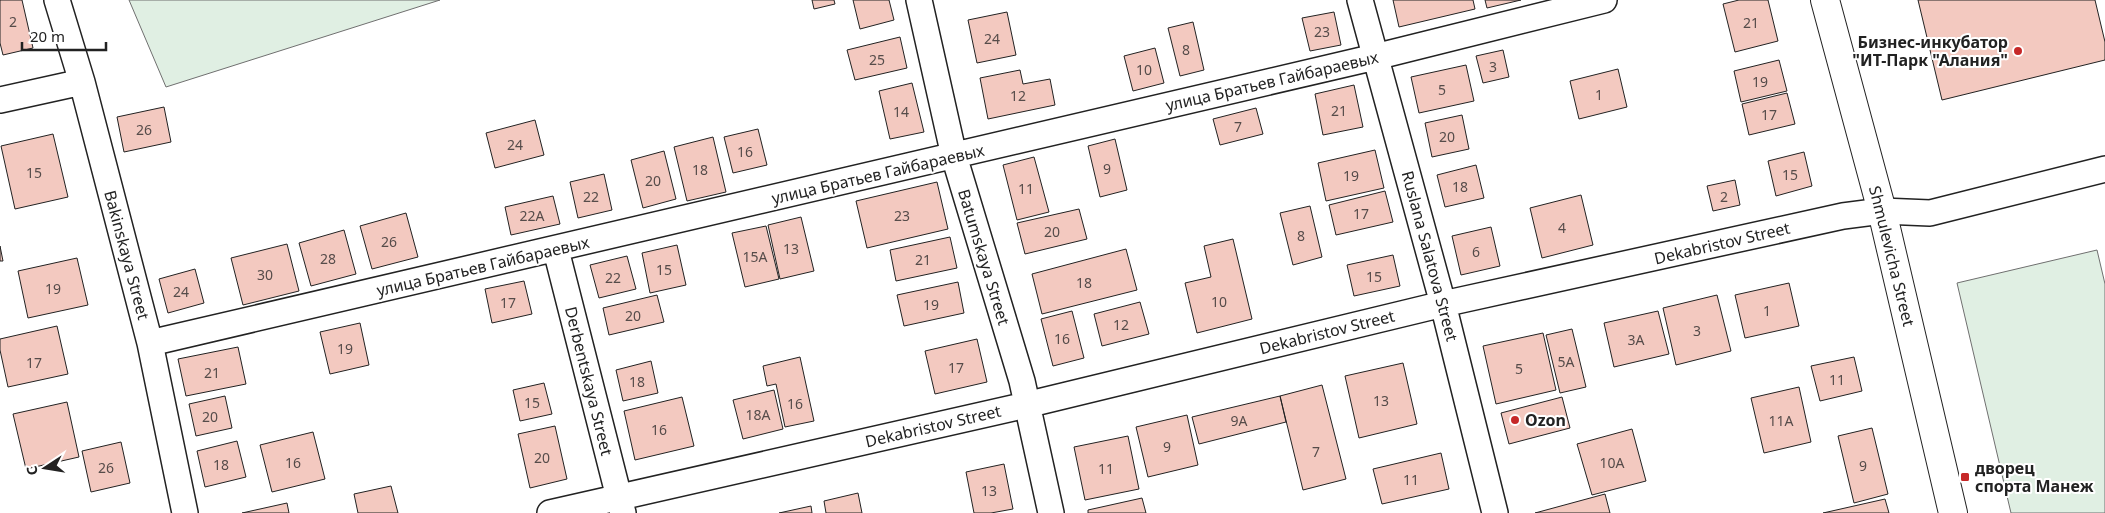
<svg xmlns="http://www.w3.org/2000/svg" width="2105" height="513" viewBox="0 0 2105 513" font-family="'Noto Sans',sans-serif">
	<rect width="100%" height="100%" fill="#fff"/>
	<path fill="#e0efe3" stroke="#6f6f6f" d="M129 0H440L166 87Z
		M2097 250 2105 284V513H2011L1957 283Z"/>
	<path fill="#f3c9c0" stroke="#222" d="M0 0H22L33 48 3 55 0 43Z
		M812 0H834L835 4 814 9Z
		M853 0H889L894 20 860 29Z
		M1393 0H1473L1475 9 1399 27Z
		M1485 0H1521L1487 8Z
		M1739 0H1768L1778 41 1735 52 1723 4Z
		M1918 0H2095L2105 42V60L1942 100Z
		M1007 12 1016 55 977 63 968 20Z
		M1334 12 1341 45 1310 51 1302 18Z
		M1193 22 1204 70 1180 76 1168 28Z
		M900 37 907 68 855 80 847 50Z
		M1155 48 1164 83 1133 91 1124 56Z
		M1503 50 1509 77 1483 83 1476 56Z
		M1779 60 1787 91 1741 102 1734 71Z
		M1466 65 1474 101 1419 113 1411 77Z
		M1618 69 1627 107 1579 119 1570 81Z
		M1020 70 1023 84 1050 79 1055 105 988 119 980 78Z
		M912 83 924 132 890 139 879 91Z
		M1354 85 1363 127 1323 135 1315 94Z
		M1787 93 1795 124 1749 135 1742 104Z
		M164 107 171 142 124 152 117 117Z
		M1256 108 1263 134 1220 145 1213 119Z
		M1462 115 1469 149 1432 157 1425 123Z
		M535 120 544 155 495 168 486 133Z
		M758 129 767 165 733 173 724 137Z
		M53 134 68 197 15 209 1 146Z
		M713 137 726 192 687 201 674 147Z
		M1115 139 1127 190 1100 197 1088 146Z
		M1375 150 1384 188 1326 201 1318 163Z
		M664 151 676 199 643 208 631 160Z
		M1804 152 1812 186 1776 196 1768 161Z
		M1034 157 1049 212 1017 220 1003 165Z
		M1476 165 1484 198 1445 207 1437 175Z
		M604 174 612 210 578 218 570 182Z
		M1735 180 1740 205 1713 211 1707 186Z
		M937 182 948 229 867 248 856 201Z
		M1385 191 1393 222 1336 235 1329 205Z
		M1581 195 1593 245 1542 258 1530 208Z
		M553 196 560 224 511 235 505 207Z
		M1310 206 1322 257 1293 265 1280 213Z
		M1079 209 1087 239 1025 254 1017 223Z
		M406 213 418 257 372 269 360 226Z
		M801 217 814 271 780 279 768 225Z
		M766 226 779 279 745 287 732 233Z
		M1491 227 1500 266 1461 275 1452 236Z
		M344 230 356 274 311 286 299 243Z
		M950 237 957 268 896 281 890 250Z
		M1233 239 1252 319 1197 333 1185 283 1211 277 1204 246Z
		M287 244 299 291 243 305 231 258Z
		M677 245 686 285 650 293 642 253Z
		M0 246 3 261H0Z
		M1126 249 1137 290 1042 314 1032 274Z
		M1393 255 1400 286 1354 296 1347 265Z
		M627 256 636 289 599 298 590 265Z
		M77 258 88 305 28 318 18 271Z
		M195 269 204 303 168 313 159 279Z
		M524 281 532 314 492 323 485 289Z
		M958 282 964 313 904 326 897 295Z
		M1789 283 1799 326 1745 338 1735 295Z
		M657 295 664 322 609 335 603 308Z
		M1717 295 1731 351 1676 365 1663 308Z
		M1140 302 1149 334 1102 346 1094 314Z
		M1072 311 1084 358 1053 366 1041 319Z
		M1658 311 1669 354 1614 367 1604 323Z
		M360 323 369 365 330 374 320 332Z
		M57 326 68 374 8 387 0 350V339Z
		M1572 329 1586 387 1560 393 1546 335Z
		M1543 333 1556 390 1496 404 1483 346Z
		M977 339 987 382 935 394 925 351Z
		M238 347 246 384 186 396 178 359Z
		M800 357 814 421 785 427 776 384 767 386 763 366Z
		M1854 357 1862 391 1820 401 1811 366Z
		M651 361 658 393 623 401 616 370Z
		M1403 363 1417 424 1359 438 1345 376Z
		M544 383 552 414 520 421 513 390Z
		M1322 385 1346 479 1303 490 1280 396Z
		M1799 387 1811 442 1764 453 1751 398Z
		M774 390 783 429 743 439 733 400Z
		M225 396 232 428 196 436 189 404Z
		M1280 396 1286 422 1199 444 1192 417Z
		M682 397 694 446 635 460 624 411Z
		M1562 397 1570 428 1509 444 1501 413Z
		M67 402 79 457 26 469 13 414Z
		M1187 415 1198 465 1148 477 1136 427Z
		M555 426 567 479 530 488 518 434Z
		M1872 428 1888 494 1854 503 1838 436Z
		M1632 429 1646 481 1592 495 1577 444Z
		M313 432 325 479 272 492 260 445Z
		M1128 436 1139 489 1085 500 1074 447Z
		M237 441 246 477 205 487 197 451Z
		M121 442 130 483 91 492 82 451Z
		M1441 453 1449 489 1382 504 1373 469Z
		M1004 464 1013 509 991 513H974L966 472Z
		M391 486 398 513H358L354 494Z
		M858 493 862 513H826L824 501Z
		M1605 494 1610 513H1535Z
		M1142 498 1146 513H1088V510Z
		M1885 499 1889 513H1823Z
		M287 503 289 513H242Z
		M811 506 812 513H779Z"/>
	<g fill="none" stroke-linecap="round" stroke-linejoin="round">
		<defs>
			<path id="street" d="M57 0 82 82 150 343 185 513
				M919 0 954 156 1022 381 1051 513
				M1360 0 1443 304 1495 513
				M0 100 82 82
				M556 250 623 513
				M150 343 1375 57 1604 0
				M550 513 1026 405 1443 304 1843 216 1882 211 1930 213 2105 169"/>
			<path id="secondary" d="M1825 0 1882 211 1953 513"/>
		</defs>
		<use href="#street" stroke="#222" stroke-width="28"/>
		<use href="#secondary" stroke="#222" stroke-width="30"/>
		<use href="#street" stroke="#fff" stroke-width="25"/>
		<use href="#secondary" stroke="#fff" stroke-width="28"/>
	</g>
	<g fill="#c62828" stroke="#fff" stroke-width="2">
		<circle cx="2018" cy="51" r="5"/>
		<circle cx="1515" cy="420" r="5"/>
		<rect x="1960" y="472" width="10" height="10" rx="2.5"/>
	</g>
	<g text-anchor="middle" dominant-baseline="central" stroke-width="4" stroke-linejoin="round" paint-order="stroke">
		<g font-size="14" fill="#564c4a">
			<text x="13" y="21">2</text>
			<text x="1751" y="22">21</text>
			<text x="1322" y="31">23</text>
			<text x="992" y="38">24</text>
			<text x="1186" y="49">8</text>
			<text x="877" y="59">25</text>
			<text x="1493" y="66">3</text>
			<text x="1144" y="69">10</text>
			<text x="1760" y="81">19</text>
			<text x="1442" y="89">5</text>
			<text x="1599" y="94">1</text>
			<text x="1018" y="95">12</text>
			<text x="1339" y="110">21</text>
			<text x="901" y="111">14</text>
			<text x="1769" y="114">17</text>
			<text x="1238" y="126">7</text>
			<text x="144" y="129">26</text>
			<text x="1447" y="136">20</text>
			<text x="515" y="144">24</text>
			<text x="745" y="151">16</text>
			<text x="1107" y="168">9</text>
			<text x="700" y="169">18</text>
			<text x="34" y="172">15</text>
			<text x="1790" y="174">15</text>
			<text x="1351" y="175">19</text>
			<text x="653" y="180">20</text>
			<text x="1460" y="186">18</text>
			<text x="1026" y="188">11</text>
			<text x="591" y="196">22</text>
			<text x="1724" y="196">2</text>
			<text x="1361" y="213">17</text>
			<text x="532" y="215">22А</text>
			<text x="902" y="215">23</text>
			<text x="1562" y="227">4</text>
			<text x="1052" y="231">20</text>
			<text x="1301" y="235">8</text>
			<text x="389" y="241">26</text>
			<text x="791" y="248">13</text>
			<text x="1476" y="251">6</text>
			<text x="755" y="256">15А</text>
			<text x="328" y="258">28</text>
			<text x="923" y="259">21</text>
			<text x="664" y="269">15</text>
			<text x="265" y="274">30</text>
			<text x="1374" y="276">15</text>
			<text x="613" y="277">22</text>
			<text x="1084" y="282">18</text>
			<text x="53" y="288">19</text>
			<text x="181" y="291">24</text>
			<text x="1219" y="301">10</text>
			<text x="508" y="302">17</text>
			<text x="931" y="304">19</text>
			<text x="1767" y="310">1</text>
			<text x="633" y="315">20</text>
			<text x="1121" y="324">12</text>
			<text x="1697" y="330">3</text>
			<text x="1062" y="338">16</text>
			<text x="1636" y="339">3А</text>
			<text x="345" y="348">19</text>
			<text x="1566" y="361">5А</text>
			<text x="34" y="362">17</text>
			<text x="956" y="367">17</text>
			<text x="1519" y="368">5</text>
			<text x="212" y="372">21</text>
			<text x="1837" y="379">11</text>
			<text x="637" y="381">18</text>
			<text x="1381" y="400">13</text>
			<text x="532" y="402">15</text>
			<text x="795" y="403">16</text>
			<text x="758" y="414">18А</text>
			<text x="210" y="416">20</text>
			<text x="1239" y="420">9А</text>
			<text x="1781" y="420">11А</text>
			<text x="659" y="429">16</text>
			<text x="1167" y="446">9</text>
			<text x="1316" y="451">7</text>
			<text x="542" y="457">20</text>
			<text x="293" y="462">16</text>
			<text x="1612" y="462">10А</text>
			<text x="221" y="464">18</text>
			<text x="1863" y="465">9</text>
			<text x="106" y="467">26</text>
			<text x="1106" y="468">11</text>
			<text x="1411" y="479">11</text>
			<text x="989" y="490">13</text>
		</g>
		<g font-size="16" font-weight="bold" fill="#222" stroke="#fff" text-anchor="start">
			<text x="2008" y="42" text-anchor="end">Бизнес-инкубатор<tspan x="2008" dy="18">"ИТ-Парк "Алания"</tspan></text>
			<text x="1525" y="420">Ozon</text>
			<text x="1975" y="468">дворец<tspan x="1975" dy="18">спорта Манеж</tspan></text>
		</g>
		<g font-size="16" fill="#222" stroke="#fff">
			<text transform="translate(1272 81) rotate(-13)">улица Братьев Гайбараевых</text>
			<text transform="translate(878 174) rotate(-13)">улица Братьев Гайбараевых</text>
			<text transform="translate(1722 243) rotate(-13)">Dekabristov Street</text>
			<text transform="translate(127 255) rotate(75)">Bakinskaya Street</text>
			<text transform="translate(1430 256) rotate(75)">Ruslana Salatova Street</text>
			<text transform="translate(1892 256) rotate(76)">Shmulevicha Street</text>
			<text transform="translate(984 257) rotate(73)">Batumskaya Street</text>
			<text transform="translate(483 266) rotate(-13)">улица Братьев Гайбараевых</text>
			<text transform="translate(1327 332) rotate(-14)">Dekabristov Street</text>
			<text transform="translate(589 381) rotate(76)">Derbentskaya Street</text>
			<text transform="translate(933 426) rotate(-13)">Dekabristov Street</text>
		</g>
	</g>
	<g transform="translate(45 468) rotate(258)" stroke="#ffffff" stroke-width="4" paint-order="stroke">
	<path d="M0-4L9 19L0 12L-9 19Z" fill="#222222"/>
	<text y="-8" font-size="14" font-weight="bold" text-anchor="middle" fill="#222222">С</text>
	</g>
	<path d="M22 42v8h84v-8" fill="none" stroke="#222222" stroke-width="2.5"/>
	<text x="30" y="42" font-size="15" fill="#222222" stroke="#ffffff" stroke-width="4" paint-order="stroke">20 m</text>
</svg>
